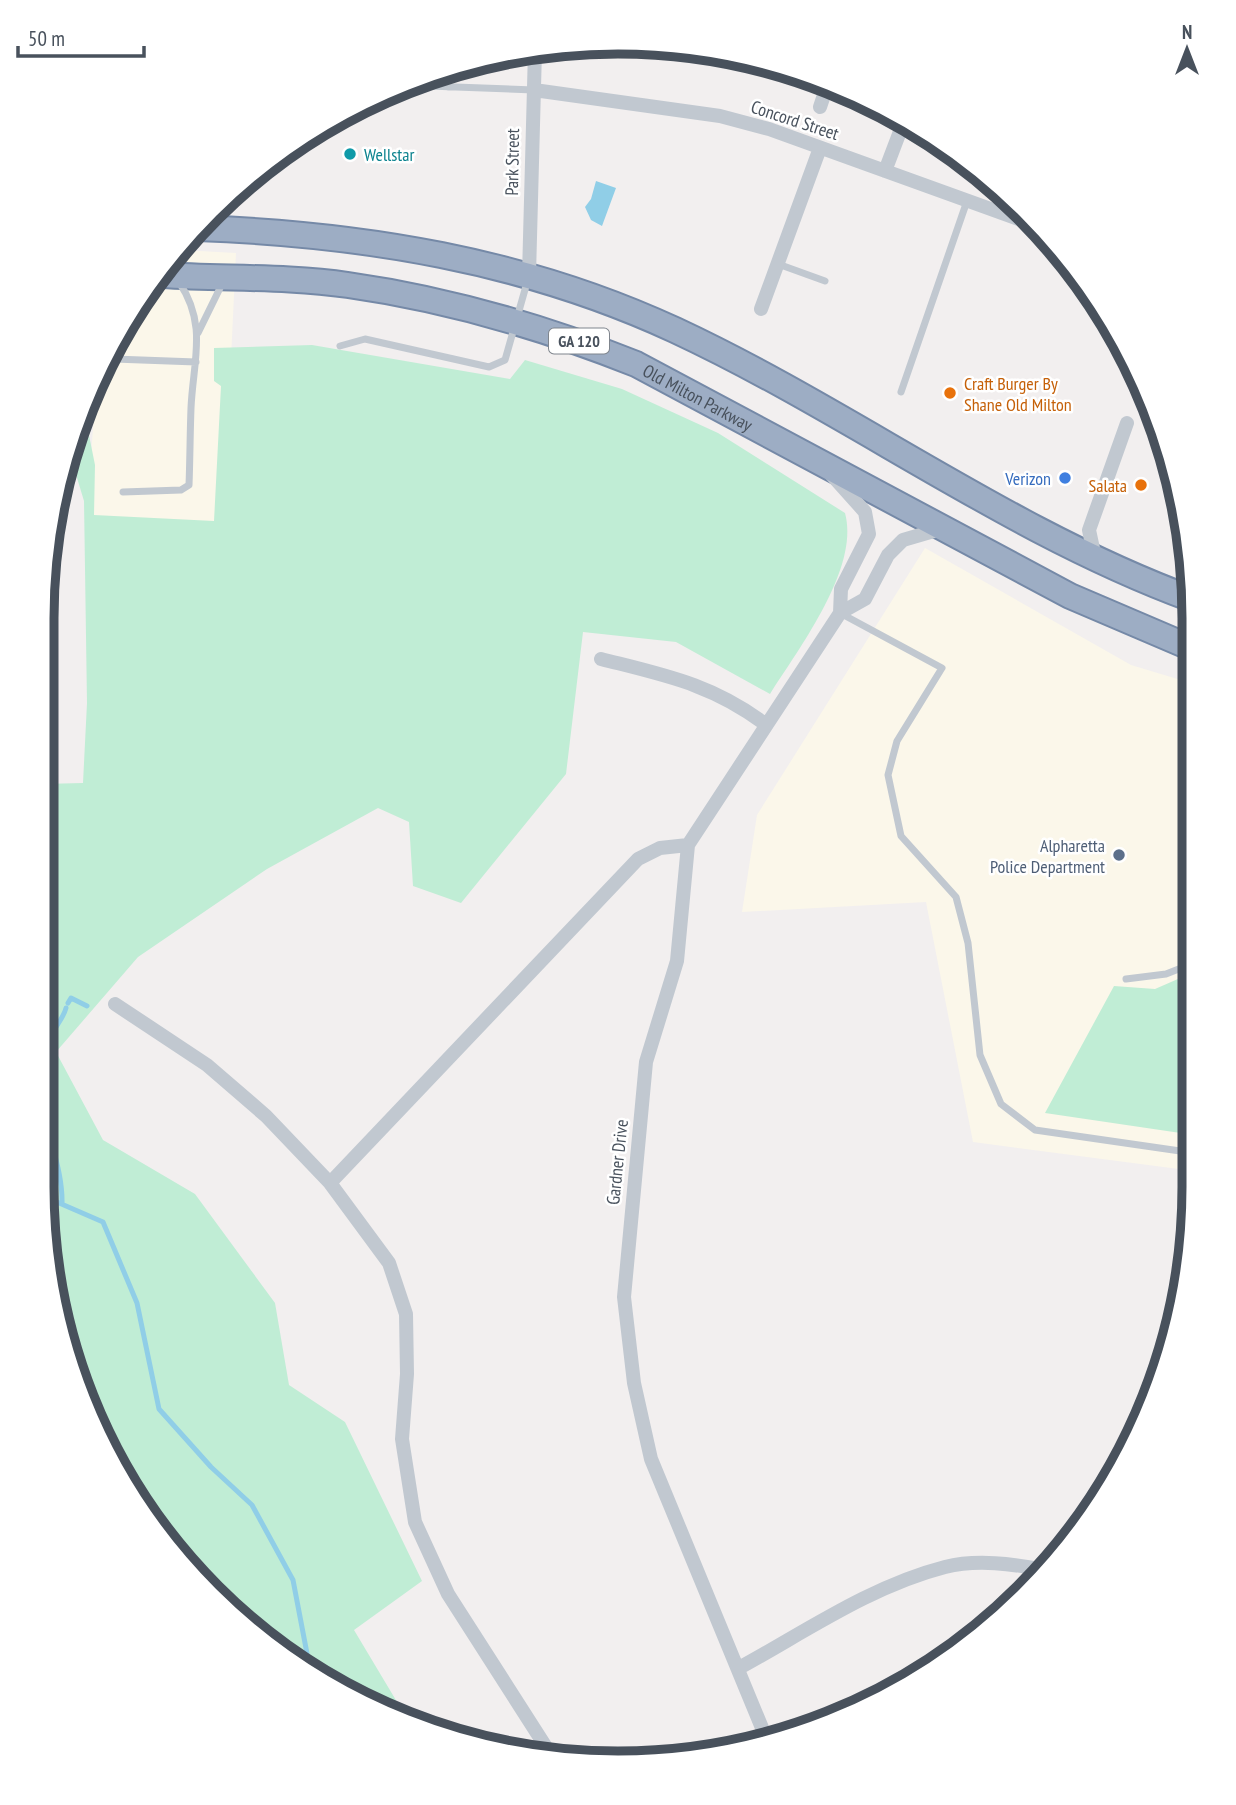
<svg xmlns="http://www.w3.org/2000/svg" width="1236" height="1805" viewBox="0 0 1236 1805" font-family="'PT Sans Narrow',sans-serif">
	<rect width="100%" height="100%" fill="#f2efef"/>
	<path fill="#fbf7ea" d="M181 250 236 253 223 528 86 518 96 391 119 330Z
		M925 548 1131 665 1194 684V1171L973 1142 926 902 742 912 757 815Z"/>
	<path fill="#c0edd5" d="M312 345 510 379 525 360 622 389 718 433 845 513C860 568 799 648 770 694L676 642 583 632 566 774 461 903 413 886 409 822 378 808 267 869 138 957 56 1052 103 1140 195 1194 275 1303 289 1385 345 1422 422 1581 354 1630 409 1722 397 1719 239 1620 139 1507 62 1336 42 1187V784L83 783 87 703 84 501 71 458 94 398 89 435 95 465 94 515 214 521 221 386 214 381V348Z
		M1194 972V1135L1045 1113 1114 986 1155 989Z"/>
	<path fill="#90cee7" d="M596 181 616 188 602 226 591 220 585 207 591 199Z"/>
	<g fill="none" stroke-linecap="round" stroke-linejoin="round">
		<path stroke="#90cee7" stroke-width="5" d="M68 1003 71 998 87 1006
			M43 1196 103 1222 137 1303 159 1409 211 1467 252 1505 293 1580 309 1664
			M62 1204C63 1168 46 1135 43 1099 42 1086 46 1079 49 1068 51 1059 48 1050 50 1041 52 1029 63 1020 66 1008"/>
		<defs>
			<g id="trunk">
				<path d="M197 228C362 234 524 260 675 330 851 412 1009 532 1192 599"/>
				<path id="s1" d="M162 275C224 279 287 276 348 285 447 299 543 327 636 364L1070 596 1194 649"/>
			</g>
		</defs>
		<use href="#trunk" stroke="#7589a7" stroke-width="28"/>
		<path stroke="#c1c8d0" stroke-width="7" d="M401 85 534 90
			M448 87V70
			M778 264 825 281
			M198 333 222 284
			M340 346 365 339 489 367 505 360 528 279
			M114 359 196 362
			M901 392 967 201
			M123 492 181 490 189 485C190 460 190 434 191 408 193 361 208 325 179 282
			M840 613 942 668 897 741 888 775 901 836 956 897 968 943 980 1055 1001 1104 1035 1130 1194 1153
			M1126 979 1166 974 1194 963"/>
		<path stroke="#c1c8d0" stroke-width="14" d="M534 90 720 116 769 129 1035 225
			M820 107 828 83
			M885 171 904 121
			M529 275 535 50
			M761 309 820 148
			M831 474 865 512 869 534 841 589 840 613
			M1095 558 1089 530 1127 423
			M601 659C664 675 712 684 765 724
			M115 1004 207 1065 266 1116 330 1183 389 1263 406 1314 407 1374 402 1439 415 1522 448 1594 553 1758
			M330 1183 638 859 660 848 688 845
			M739 1668C805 1632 871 1586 945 1567 977 1559 1013 1564 1045 1570
			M767 1740 651 1459 634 1383 624 1297 646 1062 677 961 688 845 840 613 865 599 888 555 903 540 944 528"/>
		<use href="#trunk" stroke="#9dadc4" stroke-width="24"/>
	</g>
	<circle fill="#0f9aa8" stroke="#fff" stroke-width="2.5" cx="350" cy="154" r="7"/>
	<g fill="#e8710a" stroke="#fff" stroke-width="2.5">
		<circle cx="950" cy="393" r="7"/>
		<circle cx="1141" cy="485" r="7"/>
	</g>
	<circle fill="#3f7fe0" stroke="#fff" stroke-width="2.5" cx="1065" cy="478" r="7"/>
	<circle fill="#5c6f8a" stroke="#fff" stroke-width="2.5" cx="1119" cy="855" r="7"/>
	<g text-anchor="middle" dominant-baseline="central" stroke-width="5" stroke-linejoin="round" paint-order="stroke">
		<rect fill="#fff" stroke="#7f858d" stroke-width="2" x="549" y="328.5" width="60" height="25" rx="5"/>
		<g font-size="16" font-weight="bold" fill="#48515c">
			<text x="579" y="341">GA 120</text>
		</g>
		<g font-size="18" fill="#48515c" stroke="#fff">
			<text transform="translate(795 120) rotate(18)">Concord Street</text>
			<text transform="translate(512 162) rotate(-89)">Park Street</text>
			<text stroke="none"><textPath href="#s1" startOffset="556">Old Milton Parkway</textPath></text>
			<text transform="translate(617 1162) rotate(-84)">Gardner Drive</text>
		</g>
		<g font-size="18" fill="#0d838f" stroke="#fff" text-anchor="start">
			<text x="364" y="154">Wellstar</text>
		</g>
		<g font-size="18" fill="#c56008" stroke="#fff" text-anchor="start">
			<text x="964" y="383">Craft Burger By<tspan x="964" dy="21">Shane Old Milton</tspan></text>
			<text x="1127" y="485" text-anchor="end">Salata</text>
		</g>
		<g font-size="18" fill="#366cbe" stroke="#fff" text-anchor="end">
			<text x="1051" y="478">Verizon</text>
		</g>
		<g font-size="18" fill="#4e5e75" stroke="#fff" text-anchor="end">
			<text x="1105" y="845">Alpharetta<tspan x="1105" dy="21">Police Department</tspan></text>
		</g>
	</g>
	<path d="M0 0H1236V1805H0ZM618 54H618A564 564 0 0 1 1182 618V1187A564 564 0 0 1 618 1751H618A564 564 0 0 1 54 1187V618A564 564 0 0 1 618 54Z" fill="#fff" fill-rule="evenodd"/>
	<path fill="none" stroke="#48515c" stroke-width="9" d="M618 54H618A564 564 0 0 1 1182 618V1187A564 564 0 0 1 618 1751H618A564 564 0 0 1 54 1187V618A564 564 0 0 1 618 54Z"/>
	<g transform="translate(1187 49)" stroke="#ffffff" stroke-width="5" paint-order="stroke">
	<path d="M0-5L12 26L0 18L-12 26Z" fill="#48515c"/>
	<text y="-10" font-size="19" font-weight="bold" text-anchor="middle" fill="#48515c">N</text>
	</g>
	<path d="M18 46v10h126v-10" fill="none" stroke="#48515c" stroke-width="3.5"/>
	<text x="28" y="46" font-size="21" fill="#48515c" stroke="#ffffff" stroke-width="5" paint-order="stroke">50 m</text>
</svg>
